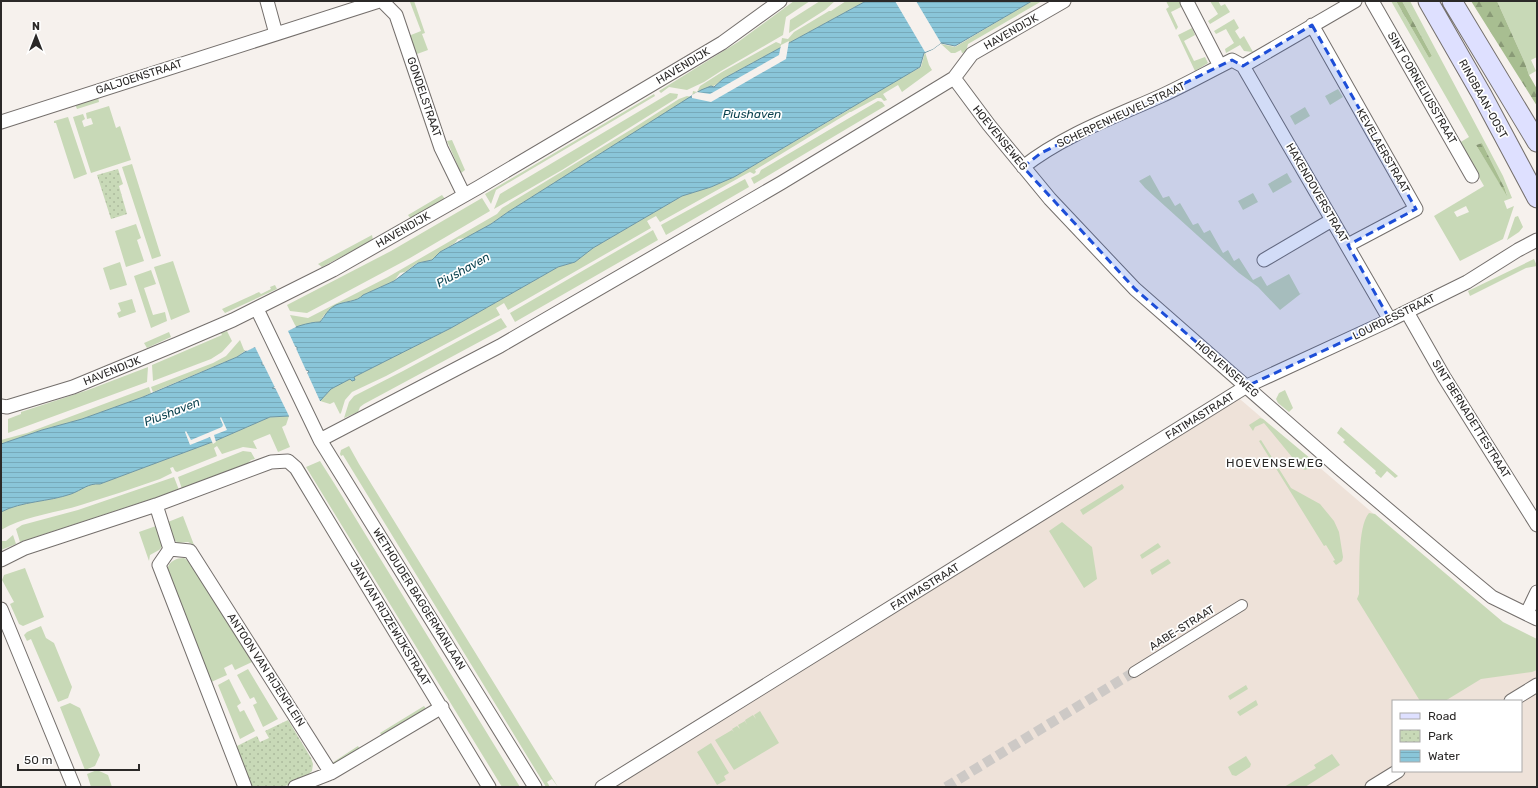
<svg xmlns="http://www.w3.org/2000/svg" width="1538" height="788" viewBox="0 0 1538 788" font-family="Rubik,sans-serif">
	<defs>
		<pattern id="forest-firs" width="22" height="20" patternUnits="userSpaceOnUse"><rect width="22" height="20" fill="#a8be91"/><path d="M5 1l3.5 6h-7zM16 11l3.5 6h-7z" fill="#899a76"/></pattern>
		<pattern id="park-dots" width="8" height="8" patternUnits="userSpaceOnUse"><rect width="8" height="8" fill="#c8d9b7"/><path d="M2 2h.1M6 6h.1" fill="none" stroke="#acba9d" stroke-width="1.8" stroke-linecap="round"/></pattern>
		<pattern id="water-rules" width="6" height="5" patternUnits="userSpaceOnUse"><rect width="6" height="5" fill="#8ac6d9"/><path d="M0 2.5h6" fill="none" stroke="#77aaba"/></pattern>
	</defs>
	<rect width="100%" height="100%" fill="#f6f1ed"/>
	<path fill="#eee2d9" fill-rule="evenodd" d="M1234 394 1530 648 1537 658V787H598ZM1393 701H1521V771H1393Z"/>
	<path fill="#c8d9b7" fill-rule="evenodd" d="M414 1 425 33 422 34 428 50 417 54 416 53 410 36 411 35 421 31 410 2Z
		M794 1H810L786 17 783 35 721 71 704 82 687 90 669 87 661 93 659 91 738 42Z
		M820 1H835L825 10 789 33 790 20Z
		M846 1H866L723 79C714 88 702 90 692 97L508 212 491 224 466 238 458 239 455 243 440 252 432 260 417 263 405 272 400 273 394 281 363 295 360 299 345 302 324 315 320 322 296 327 290 315 308 318 388 277 497 214 502 208 632 129 679 99 687 96 692 97 693 91 697 92 700 86 722 72 776 42 781 44 782 38 788 39 794 32 829 11H831Z
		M1032 1H1042L968 44 966 52 962 53 961 50 955 53H951L941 44 955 47Z
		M1166 1H1182L1180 3 1181 7 1171 12 1178 27 1176 30 1166 9 1169 7Z
		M1210 1H1218L1221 6 1225 4 1230 12 1210 24 1208 21 1218 14Z
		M1391 1H1396L1429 58 1432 56 1402 1H1410L1503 176 1512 198 1504 201 1507 209 1514 206 1503 239 1460 261 1434 216 1484 186 1459 143 1469 137ZM1482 143 1505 189 1507 195 1476 145ZM1466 206 1469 212 1457 217 1454 212Z
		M1497 1H1535L1537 5V57L1531 60 1536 71 1529 75 1525 63Z
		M1234 19 1239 28 1235 31 1240 39 1244 36 1253 52 1244 51 1240 45 1226 53 1225 49 1234 43 1226 29 1216 34 1214 31Z
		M1192 28 1195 35 1184 41 1194 61 1205 57 1208 63 1195 71 1178 35Z
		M925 52 929 65 932 70 902 92 898 85 883 94 887 100 884 101 881 98H877L851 112H850L755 170 756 172 754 174 750 172 746 174 660 222 656 216 647 221 651 228 508 310 504 303 496 308 500 315 386 376 352 392 345 400 341 413 340 414 334 402 330 404 320 401 331 389 353 376 354 377 451 328 558 267 575 262 593 248 682 196 711 187 734 177 850 109 851 107 886 86 921 67Z
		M1338 89 1343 97 1330 105 1325 96Z
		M670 93 678 94 677 98 562 170 494 209 500 194Z
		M654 94 655 96 496 190 491 204 485 194Z
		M98 97 99 102 77 109 75 104Z
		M878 101 882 102 885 106 754 184 751 178 759 174 761 170Z
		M109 106 116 128 120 126 131 160 91 173 73 117 83 114 85 119 82 121 84 127 93 124 91 118 87 119 86 113Z
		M1305 107 1310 116 1295 125 1290 116Z
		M68 117 87 174 74 179 56 123H54V121Z
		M452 140 465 170 461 173 447 141Z
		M132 164 161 256 152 259 122 167Z
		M1287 173 1292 182 1273 193 1268 184Z
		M1150 175 1163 198 1169 196 1175 206 1180 203 1193 225 1198 223 1204 233 1210 230 1223 253 1228 250 1234 261 1239 258 1253 280 1261 276 1267 286 1289 274 1300 294 1303 292 1280 310 1258 287 1239 273 1145 188 1139 181Z
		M745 179 749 187 666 235 661 225Z
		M1253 193 1258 202 1243 210 1238 201Z
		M442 195 445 199 411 219 408 215Z
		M482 198 490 211 410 258 307 313 290 311 287 305 391 251Z
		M1518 216 1523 227 1519 232 1507 240 1515 217Z
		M136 224 141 238 137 240 144 261 126 267 115 231Z
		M653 230 658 240 515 322 510 313Z
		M372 235 373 240 322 267 318 264Z
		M1534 259 1537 266 1526 268 1470 296 1468 291Z
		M173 261 190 312 171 320 154 267Z
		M120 262 127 285 110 290 103 268Z
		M151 270 156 284 144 288 153 315 165 312 167 321 151 328 134 276Z
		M275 285 277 289 225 313 222 309 259 292 261 294 271 289 270 287Z
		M132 299 136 312 119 318 117 313 121 311 118 303Z
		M501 318 507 327 364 404 360 407 358 412 344 418 349 402 354 396 403 371Z
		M227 331 232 341 222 352 211 359 153 381 152 365 222 335 221 333Z
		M169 332 171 337 147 348 144 343Z
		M240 340 244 350H246L237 357 153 392 151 387 213 363 226 356Z
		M148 367 147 382 8 433V419L21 414V412L88 390Z
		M149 387 151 393 143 397 82 419 42 430 1 444V440L27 433Z
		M1285 390 1293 408 1289 412 1278 403 1276 399 1279 393Z
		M289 416 286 425 282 427 290 447 278 452 270 434 253 441 257 449 243 447 222 454 217 446 214 448 217 456 177 472 175 471 173 467 170 468 172 473 160 479C134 488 107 497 81 505 55 513 25 516 1 530V512C22 501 49 502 71 494 82 490 88 483 100 484L215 441 270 417Z
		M1260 418 1263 419 1311 459 1313 463 1312 467 1305 470 1301 468 1264 423 1255 427 1253 431 1249 425Z
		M1341 427 1398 476 1395 478 1387 471 1381 478 1375 473 1376 471 1343 442 1345 440 1337 433Z
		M1261 440 1291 488 1320 504 1334 521 1339 532 1343 557 1342 561 1336 565 1333 561 1335 560 1326 545 1324 546 1259 441Z
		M349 446 359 464 558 787 552 779 547 782 550 787H546L343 455 341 456 340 454 341 450Z
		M243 451 251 452 255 459 251 460 246 465 182 489 178 477Z
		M320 461 334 483 520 787H502L306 467Z
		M174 477 179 490 20 542 16 529 22 525 78 510Z
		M1122 484 1124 487 1123 489 1083 515 1080 510Z
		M1369 513 1375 514 1503 622 1537 639V670L1532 672 1481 679 1445 701H1420L1357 599 1359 594C1360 575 1357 527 1369 513Z
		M183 516 194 545 188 542 178 543 173 539 168 522Z
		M1062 522 1092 547 1097 579 1084 588 1049 531Z
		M156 526 162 547 159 550 150 555 149 561 139 532Z
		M13 535 16 544 1 550V541H6Z
		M1158 543 1161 547 1142 559 1140 555Z
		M184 558C197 564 242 644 252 662L235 670 232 664 224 668 227 675 209 683 167 570C169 561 176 558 184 558Z
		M1168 559 1171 563 1152 575 1150 570Z
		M25 568 44 617 23 626 19 624 10 604 14 602 2 580 4 575Z
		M41 626 46 638 54 643 72 687 68 698 58 702 31 639 27 641 24 635 27 632Z
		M248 669 278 719 263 727 253 705 257 703 254 697 250 699 237 675Z
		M229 679 241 703 237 706 240 712 244 710 255 731 240 739 218 685Z
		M1246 685 1248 689 1230 700 1228 696Z
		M1256 700 1258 705 1240 716 1237 712Z
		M70 703 80 708 100 755 95 766 85 770 60 707Z
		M424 706 427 710 383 737 380 733Z
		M760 711 779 743 734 770 715 740 732 730 734 732 732 729 737 726 740 729 738 725 745 721 747 725 745 720 753 715 756 719 754 715Z
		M711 743 729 773 724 776 726 780 717 785 697 752Z
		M358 746 361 751 335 764 332 763Z
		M1332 754 1340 765 1305 787H1284L1316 768 1314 765Z
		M1246 756 1251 764 1250 767 1236 776 1232 775 1228 767Z
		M97 770 108 775 112 787H91L87 774Z"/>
	<path fill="url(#forest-firs)" d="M1396 1H1402L1432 56 1429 58Z
		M1471 1H1497L1525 63 1529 75 1537 89V106Z
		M1482 143 1505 189 1507 196 1476 145Z"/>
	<path fill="url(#park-dots)" d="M118 169 123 184 119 186 127 214 111 219 97 175Z
		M288 720 311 758 313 764 312 771 304 778 283 787H251L235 747 257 736 260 742 269 738 265 731Z"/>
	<path fill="url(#water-rules)" stroke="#6e97a4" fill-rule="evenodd" d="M866 1H1032L955 46 941 43 933 49 924 53 920 67 734 177 711 187 682 196 593 248 575 262 558 267 451 328 354 377 355 380 352 381 350 379 331 389 320 401 289 416 270 417 215 441 100 484C88 483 82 490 71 494 48 502 22 501 1 512V444L42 430 82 419 143 397 237 357C256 344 297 322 320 322 325 316 328 309 336 305 345 301 357 302 363 295L394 281 418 263 432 260 440 252 491 224 508 212 701 90 711 86 714 87 723 79ZM295 346 297 347V350L264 365H262V362ZM306 370 309 371 307 374 276 389 272 388Z"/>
	<path fill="#f6f1ed" d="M895 1H916L941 43 933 49 925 52Z
		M789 41 786 59 711 102 692 98V95L697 92 710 94 779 55 781 45Z
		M295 325 296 327 288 331 320 401 322 402 289 418V416L255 347 247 351 244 349Z
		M221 417 227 430 214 435 216 442 213 444 210 437 190 445 185 432 186 431 191 440 222 427 223 425 220 418Z"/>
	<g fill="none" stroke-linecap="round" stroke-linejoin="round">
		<path stroke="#cdc9c6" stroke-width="10" stroke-dasharray="10 5" stroke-linecap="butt" d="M946 787 1134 672"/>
		<defs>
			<path id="pedestrian" d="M1134 672 1242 605"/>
			<path id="minor" d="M267 1 276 34
				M382 1 396 15 441 148 464 195
				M1372 1 1472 176
				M1187 2 1220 66
				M1312 25 1416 209 1348 245
				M1243 66 1390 320
				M954 78 989 125 1050 199 1135 289 1339 468 1469 578 1492 597 1537 619
				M1 122 379 1
				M1023 167C1064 135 1114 117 1161 96 1185 85 1208 72 1232 60L1243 66 1355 1
				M1264 260 1332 220
				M257 309 320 440 535 787
				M1407 312 1444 377 1537 525
				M1 406 7 407 73 387 177 344 233 320 333 270 479 187 722 43 780 1
				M320 440 500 346 781 183 954 78 972 54 1064 1
				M156 505 170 549
				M1 560 25 548 156 505 271 462 288 461 296 468 489 787
				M1 609 74 787
				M1527 613 1537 592
				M1511 701 1537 685
				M245 787 159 565 170 549 190 551 331 773
				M295 787 331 773 442 707
				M602 787 1247 386 1390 320 1467 282 1518 250 1537 240
				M1372 787 1398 771"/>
			<path id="secondary" d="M1428 1 1482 95 1537 198
				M1452 1 1537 142"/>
		</defs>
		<use href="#pedestrian" stroke="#746f6c" stroke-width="12"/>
		<use href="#minor" stroke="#746f6c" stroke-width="15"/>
		<use href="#secondary" stroke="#746f6c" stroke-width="21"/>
		<use href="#pedestrian" stroke="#fff" stroke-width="10"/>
		<use href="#minor" stroke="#fff" stroke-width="13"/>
		<use href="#secondary" stroke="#dee0ff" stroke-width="19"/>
	</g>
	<path fill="#1d4ed8" fill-opacity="0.2" stroke="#1d4ed8" stroke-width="3" stroke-dasharray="8 5" stroke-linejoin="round" d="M1312 25 1416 209 1348 245 1390 320 1247 386 1135 289 1023 167 1041 153 1232 60 1243 66Z"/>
	<g text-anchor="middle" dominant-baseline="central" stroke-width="3.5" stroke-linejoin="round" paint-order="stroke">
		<g font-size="11" fill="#2b2928" stroke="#fff">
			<text transform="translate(1011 32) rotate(-30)">HAVENDIJK</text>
			<text transform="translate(683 66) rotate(-31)">HAVENDIJK</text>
			<text transform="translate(139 77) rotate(-18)">GALJOENSTRAAT</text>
			<text transform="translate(1422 88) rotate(60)">SINT CORNELIUSSTRAAT</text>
			<text transform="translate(424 97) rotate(71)">GONDELSTRAAT</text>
			<text transform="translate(1483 99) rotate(61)">RINGBAAN-OOST</text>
			<text transform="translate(1121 115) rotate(-25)">SCHERPENHEUVELSTRAAT</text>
			<text transform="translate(1000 138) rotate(51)">HOEVENSEWEG</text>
			<text transform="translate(1383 151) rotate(60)">KEVELAERSTRAAT</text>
			<text transform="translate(1317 193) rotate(60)">HAKENDOVERSTRAAT</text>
			<text transform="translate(403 230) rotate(-30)">HAVENDIJK</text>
			<text transform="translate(1394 317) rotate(-26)">LOURDESSTRAAT</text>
			<text transform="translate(1227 369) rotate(41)">HOEVENSEWEG</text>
			<text transform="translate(112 371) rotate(-22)">HAVENDIJK</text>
			<text transform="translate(1200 416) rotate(-32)">FATIMASTRAAT</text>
			<text transform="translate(1471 419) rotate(58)">SINT BERNADETTESTRAAT</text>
			<text transform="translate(925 587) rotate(-32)">FATIMASTRAAT</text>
			<text transform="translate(419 599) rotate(58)">WETHOUDER BAGGERMANLAAN</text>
			<text transform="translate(390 623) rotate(59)">JAN VAN RIJZEWIJKSTRAAT</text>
			<text transform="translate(1182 628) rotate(-32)">AABE-STRAAT</text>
			<text transform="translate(266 670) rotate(57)">ANTOON VAN RIJENPLEIN</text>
		</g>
		<g font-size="12" font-style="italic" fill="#073f4c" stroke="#fff">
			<text x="752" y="114">Piushaven</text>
			<text transform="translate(463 270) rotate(-29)">Piushaven</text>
			<text transform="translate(172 412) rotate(-21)">Piushaven</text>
		</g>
		<g font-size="12" letter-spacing="1" fill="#2b2928" stroke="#fff">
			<text x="1275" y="463">HOEVENSEWEG</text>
		</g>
	</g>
	<rect width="1538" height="788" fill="none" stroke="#2b2928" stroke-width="4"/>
	<rect x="1392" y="700" width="130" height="72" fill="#ffffff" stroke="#aaa9a9"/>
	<rect x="1400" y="713" width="20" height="6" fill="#dee0ff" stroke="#aaa9a9"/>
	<text x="1428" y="720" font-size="12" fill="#2b2928">Road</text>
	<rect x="1400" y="730" width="20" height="12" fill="url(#park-dots)" stroke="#aaa9a9"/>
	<text x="1428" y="740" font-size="12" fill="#2b2928">Park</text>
	<rect x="1400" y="750" width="20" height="12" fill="url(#water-rules)" stroke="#aaa9a9"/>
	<text x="1428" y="760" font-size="12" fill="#2b2928">Water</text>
	<g transform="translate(36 36)" stroke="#ffffff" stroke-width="3" paint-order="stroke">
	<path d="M0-3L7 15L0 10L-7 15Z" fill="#2b2928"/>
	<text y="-6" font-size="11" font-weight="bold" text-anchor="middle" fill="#2b2928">N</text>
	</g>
	<path d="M18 764v6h121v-6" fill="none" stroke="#2b2928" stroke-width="2"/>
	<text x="24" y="764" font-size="12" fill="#2b2928" stroke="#ffffff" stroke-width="3" paint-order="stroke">50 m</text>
</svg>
